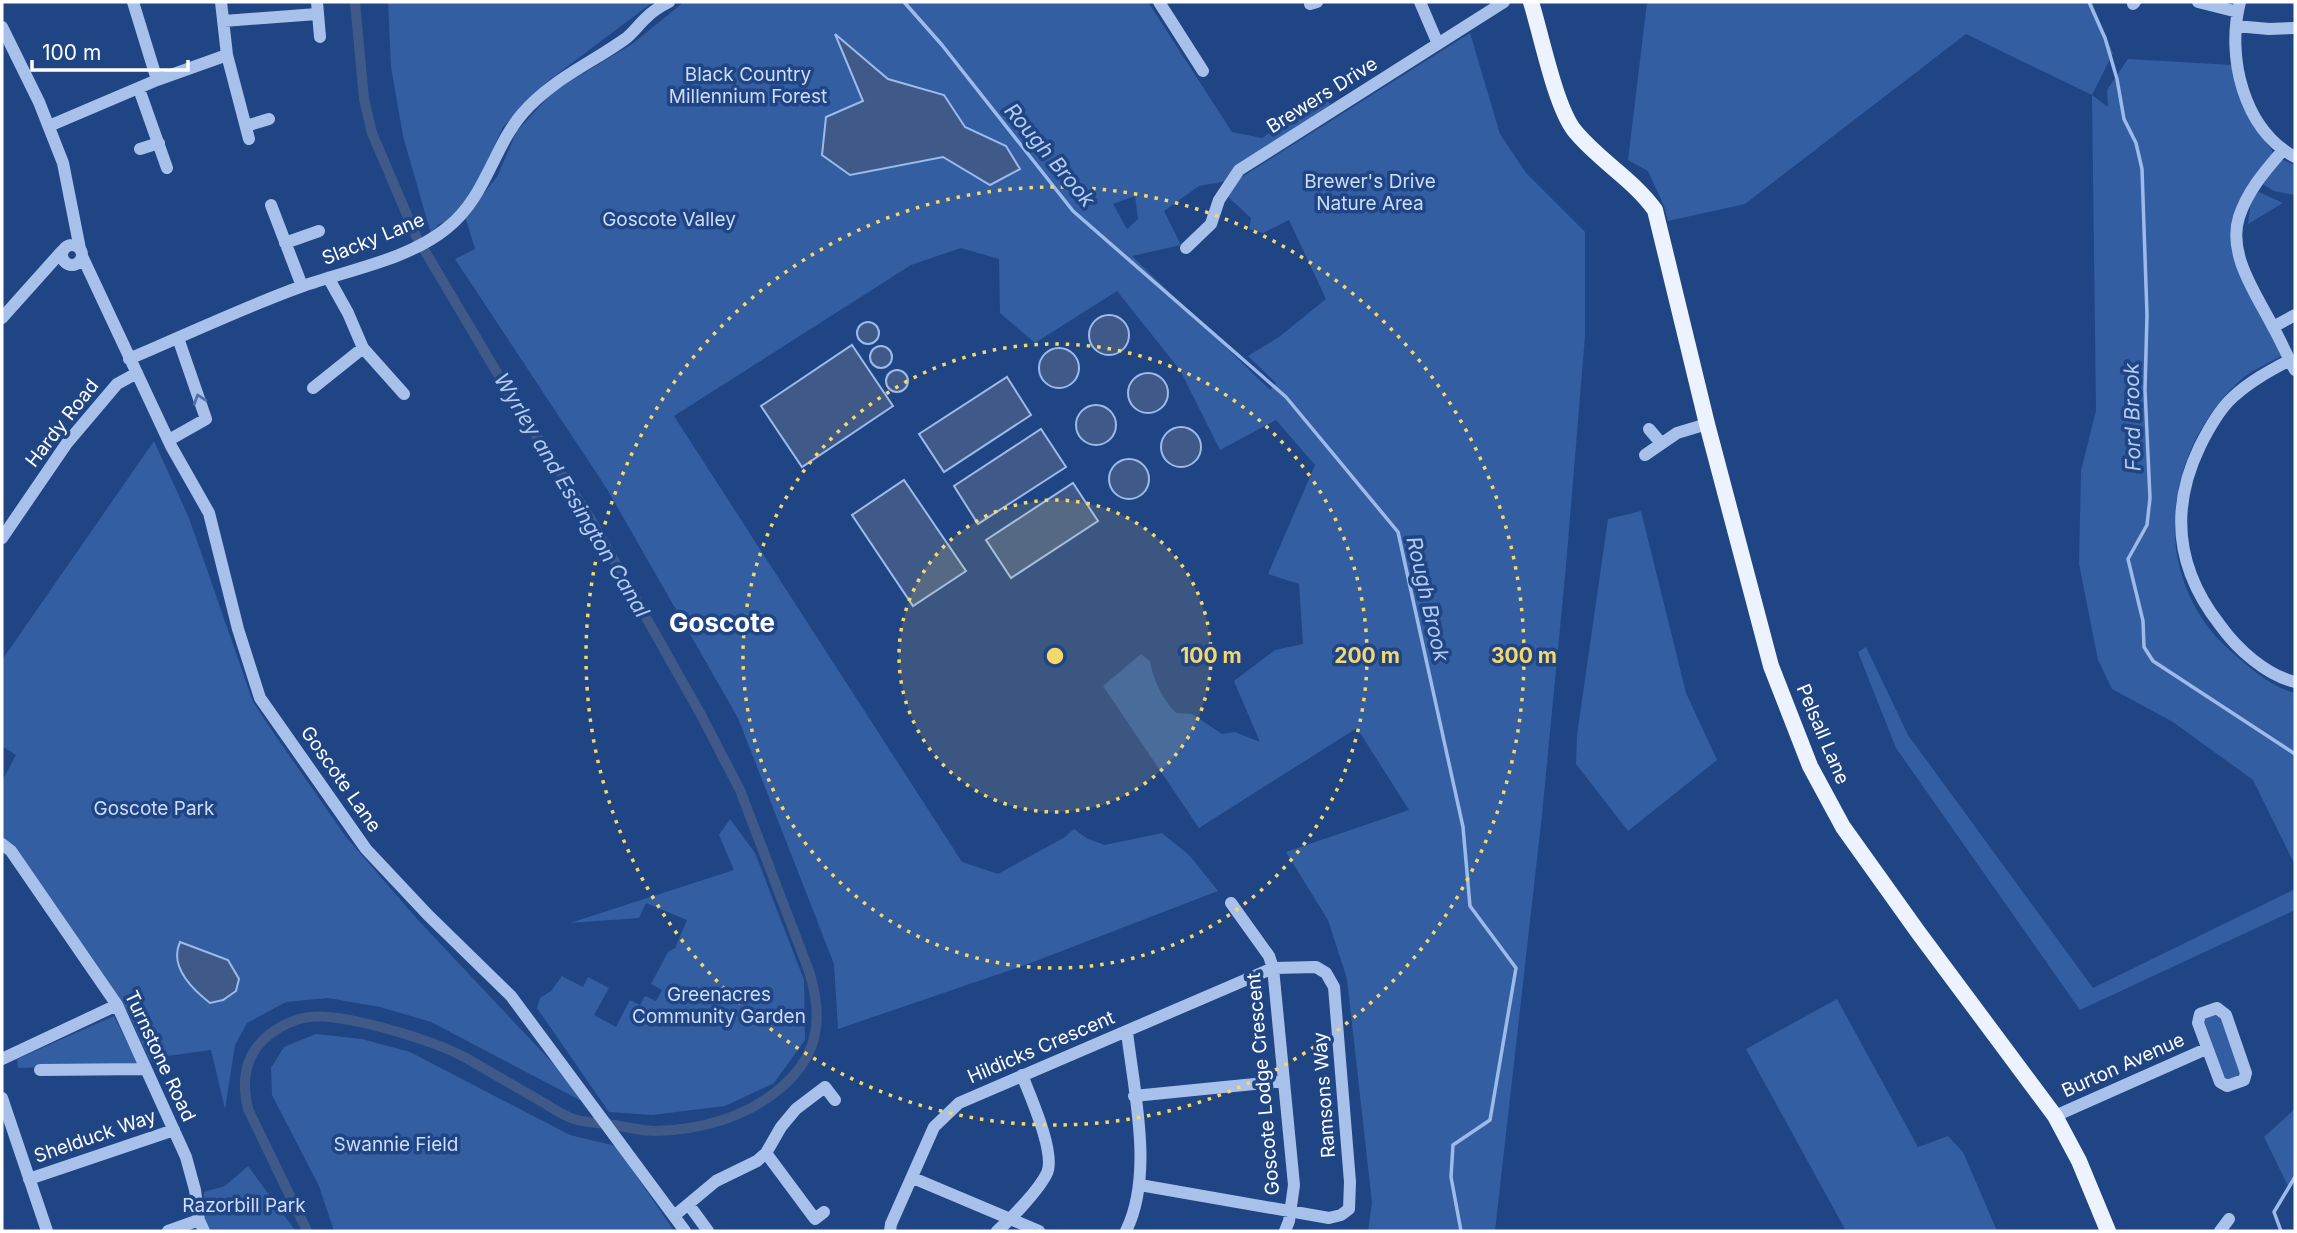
<svg xmlns="http://www.w3.org/2000/svg" width="2297" height="1233" viewBox="0 0 2297 1233" font-family="Inter,sans-serif">
	<rect width="100%" height="100%" fill="#204585"/>
	<path fill="#335ea2" fill-rule="evenodd" d="M388 2H653L548 81 503 127 470 198 447 222 439 224 431 234 403 136 391 67Z
		M684 2H1148L1232 132 1262 138 1322 98 1331 104 1227 181 1199 186 1164 211 1181 245 1132 256 1270 390 1276 383 1248 356 1279 337 1326 299 1289 220 1263 233 1249 229 1251 218 1225 194 1237 180 1470 33 1500 134 1526 173 1585 232V336L1566 566 1542 815 1495 1231H1368L1372 1203 1347 979 1328 920 1286 852 1409 810 1357 728 1199 828 1103 686 1141 654 1150 661C1153 680 1162 698 1176 713L1192 714 1222 734 1235 732 1260 742 1234 681 1275 650 1303 644 1299 584 1268 574 1315 465 1276 420 1220 450 1180 370 1117 291 1035 343 1000 313 999 259 961 248 911 265 674 416 962 862 998 874 1065 837 1074 829 1088 839 1105 845 1162 833 1190 856 1218 891 1028 964 838 1029 834 964 738 718 607 489 455 259 475 249 465 216 497 177 517 131 554 91 632 44ZM1135 196 1138 219 1127 229 1113 204Z
		M1647 2H2092L2113 53 2092 95 2108 107 2107 90 2128 59 2232 65 2250 120 2272 150V156L2240 200 2242 279 2281 356C2269 363 2255 369 2244 377 2162 448 2146 579 2233 653 2251 669 2271 687 2295 693V865L2253 780 2173 722 2112 689 2098 660 2079 564 2081 471 2096 411 2092 95 1966 34 1745 204 1668 221 1664 206 1648 171 1628 160Z
		M2283 160 2295 165V195L2274 191 2264 185 2263 180 2279 162Z
		M2259 192 2283 203 2248 224 2252 195Z
		M154 441 189 518 253 702 275 735 346 837 418 920 595 1108 431 1022 380 1007 328 998 286 1002 247 1023 235 1045 225 1109 211 1050 160 1057 151 1062 128 1013 11 851 2 844V781L16 755 2 746V660Z
		M1641 511 1686 693 1717 760 1628 831 1576 764 1577 735 1608 519Z
		M1866 647 1908 735 2093 988 2295 889V910L2080 1010 1896 748 1858 652Z
		M730 819 755 853 804 980 805 1040 774 1083 725 1106 652 1115 609 1112 537 1008 540 998 551 991 562 976 583 987 588 977 609 988 594 1015 616 1027 630 1000 640 1005 645 996 656 1001 662 990 651 984 668 952 675 948 687 920 646 903 639 918 570 923 734 870 719 835Z
		M1837 999 1918 1147 1948 1136 1963 1152 1997 1231H1846L1746 1049Z
		M2215 1013 2221 1017 2243 1074 2227 1082 2202 1021 2206 1016Z
		M114 1016 137 1063 18 1068 17 1059Z
		M316 1034 362 1039 410 1052 570 1135 616 1146 674 1231H334L319 1186 272 1095 271 1068 284 1047Z
		M2295 1109V1174L2288 1186 2264 1137Z
		M248 1166 295 1230H211C202 1216 204 1208 204 1192L225 1186Z"/>
	<path fill="#3f5a89" stroke="#9cbbeb" stroke-width="2" d="M835 34 888 79 944 95 965 127 1006 146 1020 169 990 185 943 157 850 175 822 155 826 117 863 101Z
		M1089 335a20 20 0 1 1 40 0a20 20 0 1 1-40 0Z
		M857 333a11 11 0 1 1 22 0a11 11 0 1 1-22 0Z
		M852 345 893 406 802 467 761 406Z
		M870 357a11 11 0 1 1 22 0a11 11 0 1 1-22 0Z
		M1039 368a20 20 0 1 1 40 0a20 20 0 1 1-40 0Z
		M886 381a11 11 0 1 1 22 0a11 11 0 1 1-22 0Z
		M1128 393a20 20 0 1 1 40 0a20 20 0 1 1-40 0Z
		M1007 377 1031 415 944 472 919 434Z
		M1076 425a20 20 0 1 1 40 0a20 20 0 1 1-40 0Z
		M1161 447a20 20 0 1 1 40 0a20 20 0 1 1-40 0Z
		M1041 429 1066 467 978 524 954 486Z
		M1109 479a20 20 0 1 1 40 0a20 20 0 1 1-40 0Z
		M904 480 966 571 913 606 852 515Z
		M1073 483 1098 521 1011 578 986 540Z
		M180 942 228 960 239 979 236 991 223 1000 210 1003C192 989 169 966 180 942Z"/>
	<g fill="none" stroke-linecap="round" stroke-linejoin="round">
		<path stroke="#9cbbeb" stroke-width="3.5" d="M904 2 942 45 1073 211 1286 397 1398 532 1463 827 1470 906 1516 968 1490 1120 1453 1145 1451 1177 1461 1231
			M2089 2 2105 38 2117 79 2124 119 2136 143 2142 169 2147 315 2145 390 2150 498 2147 525 2128 559 2143 621 2144 647 2153 661 2295 754
			M2281 1231 2274 1212 2295 1177"/>
		<path stroke="#3f5a89" stroke-width="10" d="M307 1231 248 1109C241 1080 245 1053 270 1034 282 1025 294 1019 309 1017 345 1013 433 1040 466 1058 492 1073 518 1088 544 1103 554 1109 565 1117 577 1120 589 1123 602 1123 614 1125 627 1127 642 1131 655 1131 701 1130 748 1117 783 1086 820 1053 823 1016 809 971L740 790 700 713 590 518 512 398 416 236 372 133 364 99 355 2"/>
		<path stroke="#a8c1ea" stroke-width="12" d="M133 2 157 80
			M317 2 320 37
			M1159 2 1203 71
			M1420 2 1438 44
			M2198 2 2238 12
			M2240 2C2226 56 2243 129 2295 157
			M1310 4 1317 2
			M2133 4 2135 2
			M224 21 317 14
			M2236 26 2269 29 2295 28
			M2 27 39 102 63 163 80 249
			M227 55 249 139
			M139 89 167 168
			M49 126 157 80 227 55 221 2
			M246 126 269 119
			M140 149 159 143
			M2283 150C2265 171 2248 190 2239 217 2227 255 2257 295 2273 327 2281 341 2287 356 2295 370
			M271 205 302 286
			M285 243 319 231
			M62 255a10 10 0 1 1 20 0a10 10 0 1 1-20 0Z
			M1186 248 1211 224 1219 200 1239 170 1504 2
			M82 256 171 446 209 513 238 629 260 698 366 849 428 915 511 996 685 1231
			M329 279 348 313 363 348 404 394
			M2 318 62 251
			M2273 327 2295 315
			M129 359C186 335 242 308 300 287 347 270 408 260 447 228 486 197 493 148 522 114 551 80 590 64 625 39 633 33 639 24 647 17 653 11 661 6 669 2
			M2290 360C2269 371 2249 382 2232 398 2219 410 2208 430 2200 446 2169 510 2177 570 2220 625 2237 649 2266 675 2295 682
			M313 388 363 348
			M1649 429 1660 442
			M169 440 206 419 178 338
			M1645 455 1677 433 1707 424
			M2 538 67 443 117 384 137 373
			M2 844 11 851 117 1005 186 1157 195 1190 199 1220 204 1231
			M1231 903 1269 956 1273 968 1294 1185 1289 1221 1285 1231
			M2217 1008 2226 1015 2246 1073 2244 1080 2227 1086 2220 1082 2198 1023 2200 1014Z
			M2 1059 117 1005
			M40 1070 146 1069
			M1134 1096 1284 1081
			M2 1098 47 1231
			M2055 1116 2206 1049
			M766 1153 815 1219 824 1212
			M913 1178 1039 1231
			M29 1179 174 1130
			M689 1205 708 1231
			M674 1216 716 1181 757 1161 766 1153 781 1127 796 1109 825 1087 835 1100
			M168 1231 199 1220
			M890 1231 891 1224 934 1127 959 1103 1273 968 1316 967 1326 973 1334 987 1350 1182 1349 1209 1341 1215 1329 1218 1140 1185
			M997 1231C1011 1219 1039 1190 1047 1173 1056 1153 1030 1096 1022 1075
			M1126 1231C1154 1175 1134 1092 1127 1032
			M2220 1231 2229 1219"/>
		<path stroke="#ecf2fe" stroke-width="16" d="M1531 2C1541 34 1555 105 1574 130 1598 160 1633 179 1655 210L1707 424 1771 666 1810 766 1843 827 1918 932 2055 1116 2079 1161 2108 1231"/>
	</g>
	<defs><path id="oneway-chevron" d="M-2-3.5L2.5 0L-2 3.5" fill="none" stroke-width="1.6" stroke-linecap="round" stroke-linejoin="round" transform="scale(1.75)"/></defs>
	<use stroke="#5070a8" href="#oneway-chevron" transform="translate(199 399) rotate(-109)"/>
	<circle cx="1055" cy="656" r="156" fill="#f7d769" fill-opacity=".12"/>
	<g fill="none" stroke="#f7d769" stroke-width="3.5" stroke-dasharray="3.5 7">
		<circle cx="1055" cy="656" r="156"/>
		<circle cx="1055" cy="656" r="312"/>
		<circle cx="1055" cy="656" r="469"/>
	</g>
	<g text-anchor="middle" dominant-baseline="central" stroke-width="7" stroke-linejoin="round" paint-order="stroke">
		<g font-size="19" fill="#cdddf7" stroke="#204585">
			<text x="748" y="74">Black Country<tspan x="748" dy="22">Millennium Forest</tspan></text>
			<text x="1370" y="181">Brewer's Drive<tspan x="1370" dy="22">Nature Area</tspan></text>
			<text x="669" y="219">Goscote Valley</text>
			<text x="154" y="808">Goscote Park</text>
			<text x="719" y="994">Greenacres<tspan x="719" dy="22">Community Garden</tspan></text>
			<text x="396" y="1144">Swannie Field</text>
			<text x="244" y="1205">Razorbill Park</text>
		</g>
		<g font-size="19" fill="#fff" stroke="#204585">
			<text transform="translate(1322 95) rotate(-32)">Brewers Drive</text>
			<text transform="translate(373 239) rotate(-22)">Slacky Lane</text>
			<text transform="translate(62 423) rotate(-52)">Hardy Road</text>
			<text transform="translate(1823 734) rotate(67)">Pelsall Lane</text>
			<text transform="translate(341 779) rotate(55)">Goscote Lane</text>
			<text transform="translate(1041 1047) rotate(-23)">Hildicks Crescent</text>
			<text transform="translate(160 1056) rotate(65)">Turnstone Road</text>
			<text transform="translate(2123 1065) rotate(-24)">Burton Avenue</text>
			<text transform="translate(1263 1084) rotate(-95)">Goscote Lodge Crescent</text>
			<text transform="translate(1324 1095) rotate(-94)">Ramsons Way</text>
			<text transform="translate(95 1136) rotate(-19)">Shelduck Way</text>
		</g>
		<g font-size="21" font-style="italic" fill="#b4ccf1" stroke="#204585">
			<text transform="translate(1050 155) rotate(50)">Rough Brook</text>
			<text transform="translate(2132 417) rotate(-91)">Ford Brook</text>
			<text transform="translate(572 495) rotate(59)">Wyrley and Essington Canal</text>
			<text transform="translate(1428 599) rotate(77)">Rough Brook</text>
		</g>
		<g font-size="26" font-weight="bold" fill="#fff" stroke="#204585">
			<text x="722" y="622">Goscote</text>
		</g>
	</g>
	<circle cx="1055" cy="656" r="10" fill="#f7d769" stroke="#204585" stroke-width="3.5"/>
	<g font-size="21" text-anchor="middle" font-weight="bold" fill="#f7d769" stroke="#204585" stroke-width="7" stroke-linejoin="round" paint-order="stroke">
		<text x="1211" y="663">100 m</text>
		<text x="1367" y="663">200 m</text>
		<text x="1524" y="663">300 m</text>
	</g>
	<rect width="2297" height="1233" fill="none" stroke="#ffffff" stroke-width="7"/>
	<path d="M32 60v10h156v-10" fill="none" stroke="#ffffff" stroke-width="3.5"/>
	<text x="42" y="60" font-size="21" fill="#ffffff" stroke="#204585" stroke-width="5" paint-order="stroke">100 m</text>
</svg>
